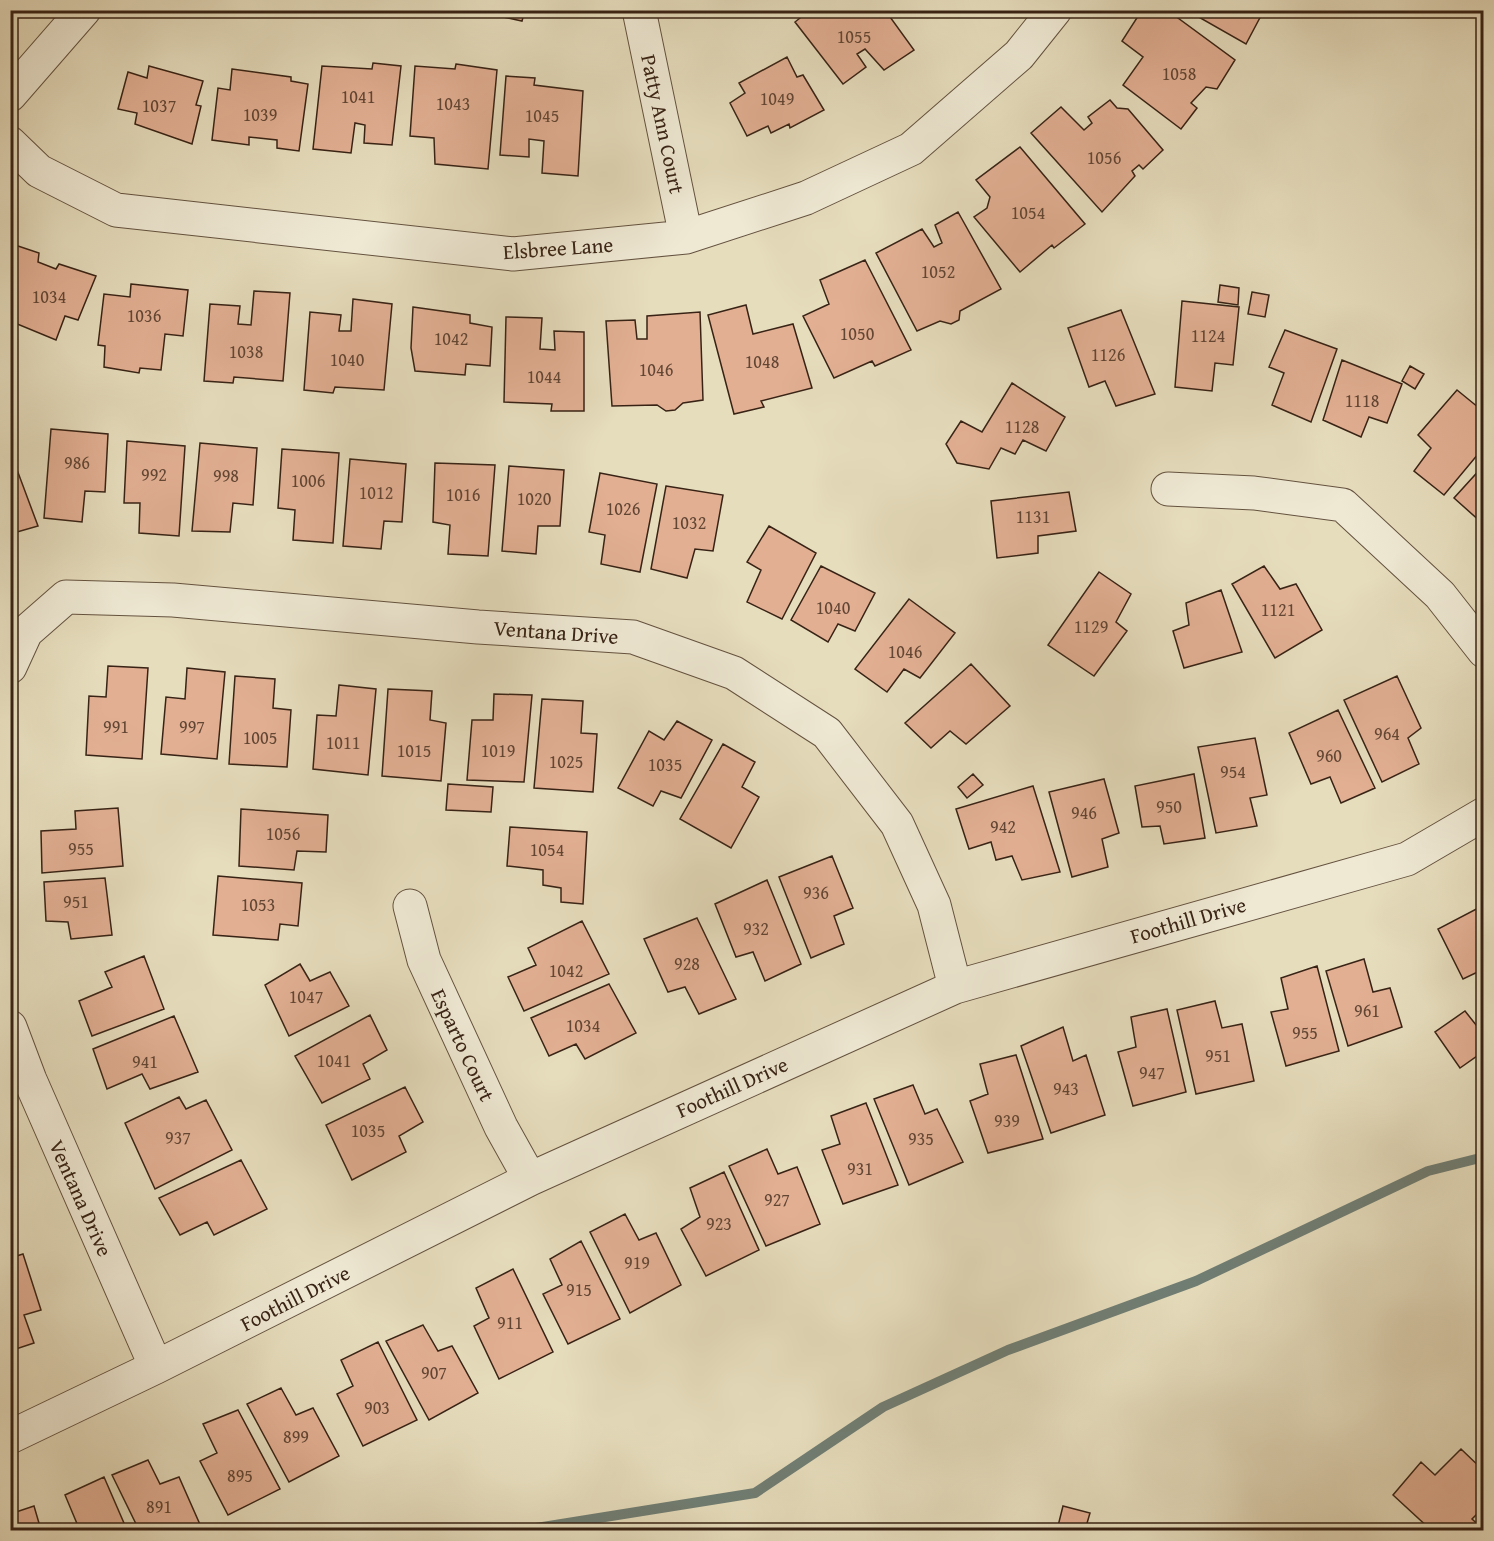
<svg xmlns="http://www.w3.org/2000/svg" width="1494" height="1541" viewBox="0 0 1494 1541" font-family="'Gentium Book Plus',serif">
	<rect width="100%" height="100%" fill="#e6ddbd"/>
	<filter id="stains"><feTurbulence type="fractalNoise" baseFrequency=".00333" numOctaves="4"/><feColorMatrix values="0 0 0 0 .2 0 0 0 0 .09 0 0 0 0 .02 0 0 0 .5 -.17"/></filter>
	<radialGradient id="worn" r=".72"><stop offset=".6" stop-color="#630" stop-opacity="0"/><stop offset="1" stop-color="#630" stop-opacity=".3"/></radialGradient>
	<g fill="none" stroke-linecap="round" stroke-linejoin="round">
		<path stroke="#707e74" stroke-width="10" d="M524 1530 755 1493 883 1407 1008 1350 1196 1281 1428 1171 1484 1157"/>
	</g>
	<path fill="#e2af93" stroke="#382315" stroke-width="1.5" d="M470 10H525L522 21Z
		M810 10H885L914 50 884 70 865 49 857 54 866 67 843 84 795 22Z
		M920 10H932L927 17Z
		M1142 10H1167L1235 60 1217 89 1206 87 1191 103 1197 108 1181 129 1123 85 1143 57 1122 41Z
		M1180 10H1264L1246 44 1190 12 1188 15Z
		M787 57 797 77 803 75 824 110 790 128 789 124 771 133 768 126 747 136 730 103 745 93 739 83Z
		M373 63 401 66 392 145 364 143 365 125 355 123 351 153 313 149 322 66 372 69Z
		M456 64 497 70 488 169 435 164 434 138 410 136 415 66 455 69Z
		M149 66 203 81 196 105 201 106 192 144 135 124 137 113 118 109 128 72 147 78Z
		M232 69 291 77V81L308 84 299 151 277 148V140L249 137V145L212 140 218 88 230 90Z
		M506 76 535 78 534 85 583 91 578 176 542 173 544 141 529 139V157L500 155Z
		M1110 100 1117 108 1128 109 1163 150 1143 169 1139 165 1132 171 1135 176 1102 212 1031 133 1061 107 1084 130 1092 123 1088 117Z
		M1020 147 1085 224 1054 248 1052 245 1020 272 974 217 987 208 990 197 976 180Z
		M958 212 1001 289 960 311 959 320 951 324 940 321 917 331 876 253 922 229 934 247 942 243 935 225Z
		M12 244 39 253 38 262 56 269 59 264 96 276 78 320 65 316 56 340 10 321Z
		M865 260 911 350 875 366 872 361 834 378 803 316 829 304 820 280Z
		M131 284 188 290 183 336 165 334 161 370 140 368 139 373 104 367 105 346 98 345 104 294 130 297Z
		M1220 285 1239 288 1238 305 1218 302Z
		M254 291 290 293 283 381 234 377 233 383 204 381 210 304 240 306 238 324 251 325Z
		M1252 292 1269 295 1265 317 1248 314Z
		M353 299 392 304 384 390 335 387 333 393 304 390 310 312 341 315 339 331H351Z
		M1182 301 1239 307 1233 365 1215 363 1212 391 1175 387Z
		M746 305 753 334 793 324 812 388 761 401 764 407 734 414 708 315Z
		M413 307 470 315V323L492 327 490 366 466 364 465 375 415 371 411 348Z
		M1121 310 1155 394 1116 406 1105 381 1089 387 1068 328Z
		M700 312 703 400 683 403 675 410 666 411 657 405 612 406 606 321 635 320 637 339H647V316Z
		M506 317 542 318 540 349 555 350 554 331 584 332V411H551L552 404 504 402Z
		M1285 330 1337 349 1311 422 1272 405 1284 373 1269 367Z
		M1342 360 1402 384 1387 423 1369 417 1361 437 1323 420Z
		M1410 366 1424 374 1415 389 1402 381Z
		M1012 383 1065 417 1046 451 1023 440 1015 454 1001 448 989 469 957 463 946 444 961 421 982 432Z
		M1457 390 1484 412V447L1444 495 1414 471 1431 448 1418 435Z
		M51 429 108 434 105 492 85 491 82 522 44 518Z
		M127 441 185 446 179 536 139 533 140 503H124Z
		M200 443 257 448 253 505 233 503 230 532 192 531Z
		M282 449 339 453 333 543 293 540 295 510 278 508Z
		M10 451 38 526 10 534Z
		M350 459 406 464 402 522 384 521 381 549 343 546Z
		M435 463 495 465 488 556 448 554 450 525 433 522Z
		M1484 465V521L1482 523 1454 498Z
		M509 466 564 470 560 526H538L536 554 502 551Z
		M600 473 657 484 640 572 601 564 605 535 589 532Z
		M666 486 723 495 713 551 695 549 687 578 651 569Z
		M1069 492 1076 531 1038 536V553L997 558 991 501Z
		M769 526 816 553 782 619 747 602 761 570 747 562Z
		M821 566 875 593 855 631 838 624 828 642 791 620Z
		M1264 566 1280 589 1296 584 1322 630 1275 658 1232 584Z
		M1099 572 1131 594 1116 622 1127 631 1094 676 1048 645Z
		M1221 590 1242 652 1184 668 1173 631 1189 625 1186 603Z
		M909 599 955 633 920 678 904 669 887 692 855 669Z
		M971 664 1010 706 966 744 950 731 931 748 905 723Z
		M108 666 148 668 142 759 86 755 89 696 106 697Z
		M187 668 225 672 217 759 161 754 166 697 185 699Z
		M235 676 275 679 273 708 291 710 287 767 229 764Z
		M1397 676 1421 728 1408 738 1419 764 1382 782 1344 700Z
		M339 685 376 689 368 775 313 769 317 715 336 716Z
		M388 689 432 691 430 720 446 723 441 781 382 776Z
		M494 694 532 695 524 782 467 780 472 720H493Z
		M542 699 583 701 581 733 597 734 593 792 534 788Z
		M1338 710 1375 788 1341 803 1330 777 1311 784 1289 733Z
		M677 721 712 740 681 798 661 791 653 806 618 788 649 731 664 740Z
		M1255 738 1267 795 1250 798 1257 826 1216 833 1198 747Z
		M723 744 755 762 742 787 759 797 731 848 680 819Z
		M973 774 983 785 967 798 958 787Z
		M1194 774 1205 838 1164 844 1160 826 1142 827 1135 786Z
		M1104 779 1119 833 1102 839 1108 867 1072 877 1049 792Z
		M448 784 493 787 491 812 446 810Z
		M1033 786 1060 872 1022 880 1012 856 996 860 991 842 969 849 956 809Z
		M118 808 123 866 42 873 41 831 76 829 75 811Z
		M241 809 328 815 326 852 297 851 294 870 239 866Z
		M510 827 587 832 583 904 561 902V888L543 885V870L507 866Z
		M832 856 853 908 834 916 844 944 811 958 779 877Z
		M218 876 302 883 298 926 280 924 278 940 213 935Z
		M105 878 112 935 71 939 68 922 46 921 44 882Z
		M767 880 801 964 765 981 753 952 736 957 715 904Z
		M1484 905V969L1463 979 1438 929Z
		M697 918 736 999 699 1014 685 987 668 992 644 939Z
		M582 921 609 974 524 1011 508 977 536 965 528 948Z
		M144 956 164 1009 92 1036 79 1001 112 987 105 972Z
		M1364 959 1373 992 1390 988 1402 1027 1348 1046 1326 971Z
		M300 964 310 981 330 972 349 1006 289 1036 265 985Z
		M1317 966 1339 1051 1286 1066 1271 1012 1288 1009 1281 978Z
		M609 984 636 1033 585 1059 576 1044 549 1056 531 1018Z
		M1215 1001 1222 1028 1242 1024 1254 1081 1196 1094 1177 1010Z
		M1167 1009 1186 1092 1133 1106 1118 1052 1136 1047 1131 1017Z
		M1465 1011 1484 1035V1051L1460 1068 1435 1032Z
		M370 1015 387 1050 363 1064 370 1079 322 1103 295 1056Z
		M174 1016 198 1072 150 1089 142 1074 107 1089 93 1049Z
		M1063 1027 1073 1061 1086 1055 1105 1115 1051 1133 1021 1046Z
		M1016 1055 1043 1139 988 1153 970 1101 988 1094 980 1064Z
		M913 1085 925 1114 937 1109 963 1162 909 1185 874 1099Z
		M405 1087 423 1122 399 1136 406 1152 352 1180 326 1125Z
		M179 1097 186 1109 206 1100 232 1150 155 1189 125 1123Z
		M866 1103 898 1185 843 1204 822 1150 840 1144 831 1116Z
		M767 1149 778 1174 797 1167 820 1224 766 1246 729 1166Z
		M241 1160 267 1209 214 1235 207 1222 180 1235 159 1198Z
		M724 1172 759 1250 706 1276 681 1229 700 1217 690 1188Z
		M625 1214 639 1240 656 1233 681 1285 630 1313 590 1232Z
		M581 1241 620 1319 568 1344 543 1294 562 1285 550 1259Z
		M23 1254 41 1310 24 1315 34 1343 10 1351V1258Z
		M513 1269 553 1352 499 1379 474 1326 489 1318 476 1288Z
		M423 1325 438 1351 452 1346 478 1393 429 1420 386 1341Z
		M378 1342 417 1420 363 1446 337 1394 353 1386 341 1360Z
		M281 1388 296 1415 313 1408 339 1456 289 1482 247 1404Z
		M238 1410 280 1489 228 1515 200 1461 217 1453 203 1424Z
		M1461 1449 1484 1471V1515L1478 1513 1472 1519 1484 1530H1431L1393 1495 1421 1462 1435 1475Z
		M148 1460 160 1484 179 1477 202 1529 139 1530 112 1475Z
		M104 1477 127 1530H66L78 1526 65 1495Z
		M34 1506 41 1530H10V1514Z
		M1063 1506 1090 1513 1085 1530H1057Z"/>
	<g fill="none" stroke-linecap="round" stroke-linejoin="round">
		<defs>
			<path id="minor" d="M639 10 686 237
				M10 95 84 10
				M10 143 39 171 116 210 513 254 686 237 806 198 911 149 1019 55 1055 10
				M1168 489 1254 493 1343 505 1440 595 1484 651
				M10 667 26 632 66 597 173 600 478 627 633 637 734 673 827 733 897 824 934 905 955 987
				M410 906 424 960 501 1127 530 1179
				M10 1027 30 1080 156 1367
				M10 1437 156 1367 530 1179 955 987 1407 859 1484 814"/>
		</defs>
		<use href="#minor" stroke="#64523f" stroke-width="35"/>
		<use href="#minor" stroke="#efe9d4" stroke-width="33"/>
	</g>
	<g text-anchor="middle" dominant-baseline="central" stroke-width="5" stroke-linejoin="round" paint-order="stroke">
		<g font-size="18" fill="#624634">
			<text x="854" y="36">1055</text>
			<text x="1179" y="73">1058</text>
			<text x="358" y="96">1041</text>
			<text x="777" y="98">1049</text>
			<text x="453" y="103">1043</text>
			<text x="159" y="105">1037</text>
			<text x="260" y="114">1039</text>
			<text x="542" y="115">1045</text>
			<text x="1104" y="157">1056</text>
			<text x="1028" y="212">1054</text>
			<text x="938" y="271">1052</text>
			<text x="49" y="296">1034</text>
			<text x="144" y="315">1036</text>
			<text x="857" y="333">1050</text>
			<text x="1208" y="335">1124</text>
			<text x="451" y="338">1042</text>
			<text x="246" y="351">1038</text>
			<text x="1108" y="354">1126</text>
			<text x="347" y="359">1040</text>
			<text x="762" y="361">1048</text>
			<text x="656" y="369">1046</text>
			<text x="544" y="376">1044</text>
			<text x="1362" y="400">1118</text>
			<text x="1022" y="426">1128</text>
			<text x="77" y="462">986</text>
			<text x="154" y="474">992</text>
			<text x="226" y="475">998</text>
			<text x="308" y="480">1006</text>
			<text x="376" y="492">1012</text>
			<text x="463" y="494">1016</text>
			<text x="534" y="498">1020</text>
			<text x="623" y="508">1026</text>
			<text x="1033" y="516">1131</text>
			<text x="689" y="522">1032</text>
			<text x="833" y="607">1040</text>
			<text x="1278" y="609">1121</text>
			<text x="1091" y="626">1129</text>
			<text x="905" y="651">1046</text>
			<text x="116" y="726">991</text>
			<text x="192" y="726">997</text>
			<text x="1387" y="733">964</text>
			<text x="260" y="737">1005</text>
			<text x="343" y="742">1011</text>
			<text x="414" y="750">1015</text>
			<text x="498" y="750">1019</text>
			<text x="1329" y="755">960</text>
			<text x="566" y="761">1025</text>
			<text x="665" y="764">1035</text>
			<text x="1233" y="771">954</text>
			<text x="1169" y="806">950</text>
			<text x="1084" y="812">946</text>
			<text x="1003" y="826">942</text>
			<text x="283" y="833">1056</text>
			<text x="81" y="848">955</text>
			<text x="547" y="849">1054</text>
			<text x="816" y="892">936</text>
			<text x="76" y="901">951</text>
			<text x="258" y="904">1053</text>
			<text x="756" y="928">932</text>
			<text x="687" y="963">928</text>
			<text x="566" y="970">1042</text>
			<text x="306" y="996">1047</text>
			<text x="1367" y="1010">961</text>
			<text x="583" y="1025">1034</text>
			<text x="1305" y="1032">955</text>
			<text x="1218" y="1055">951</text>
			<text x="334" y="1060">1041</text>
			<text x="145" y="1061">941</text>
			<text x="1152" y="1072">947</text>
			<text x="1066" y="1088">943</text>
			<text x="1007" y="1120">939</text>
			<text x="368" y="1130">1035</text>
			<text x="178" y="1137">937</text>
			<text x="921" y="1138">935</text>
			<text x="860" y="1168">931</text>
			<text x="777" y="1199">927</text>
			<text x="719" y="1223">923</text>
			<text x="637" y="1262">919</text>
			<text x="579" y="1289">915</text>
			<text x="510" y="1322">911</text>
			<text x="434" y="1372">907</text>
			<text x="377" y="1407">903</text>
			<text x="296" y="1436">899</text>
			<text x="240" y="1475">895</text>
			<text x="159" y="1506">891</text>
		</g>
		<g font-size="21" fill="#382315" stroke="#efe9d4">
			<text transform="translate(663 124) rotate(78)">Patty Ann Court</text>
			<text transform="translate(558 248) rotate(-4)">Elsbree Lane</text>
			<text transform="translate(556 632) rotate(4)">Ventana Drive</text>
			<text transform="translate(1188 920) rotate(-16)">Foothill Drive</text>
			<text transform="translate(463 1045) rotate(65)">Esparto Court</text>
			<text transform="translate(732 1087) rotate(-24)">Foothill Drive</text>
			<text transform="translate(81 1198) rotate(66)">Ventana Drive</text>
			<text transform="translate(295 1298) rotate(-27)">Foothill Drive</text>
		</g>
	</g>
	<rect width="1494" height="1541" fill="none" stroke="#e6ddbd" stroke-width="36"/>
	<rect x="12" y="12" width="1470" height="1517" fill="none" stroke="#382315" stroke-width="3"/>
	<rect x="18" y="18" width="1458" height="1505" fill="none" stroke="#382315" stroke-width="1.5"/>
	<rect width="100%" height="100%" filter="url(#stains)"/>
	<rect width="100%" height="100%" fill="url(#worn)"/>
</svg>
